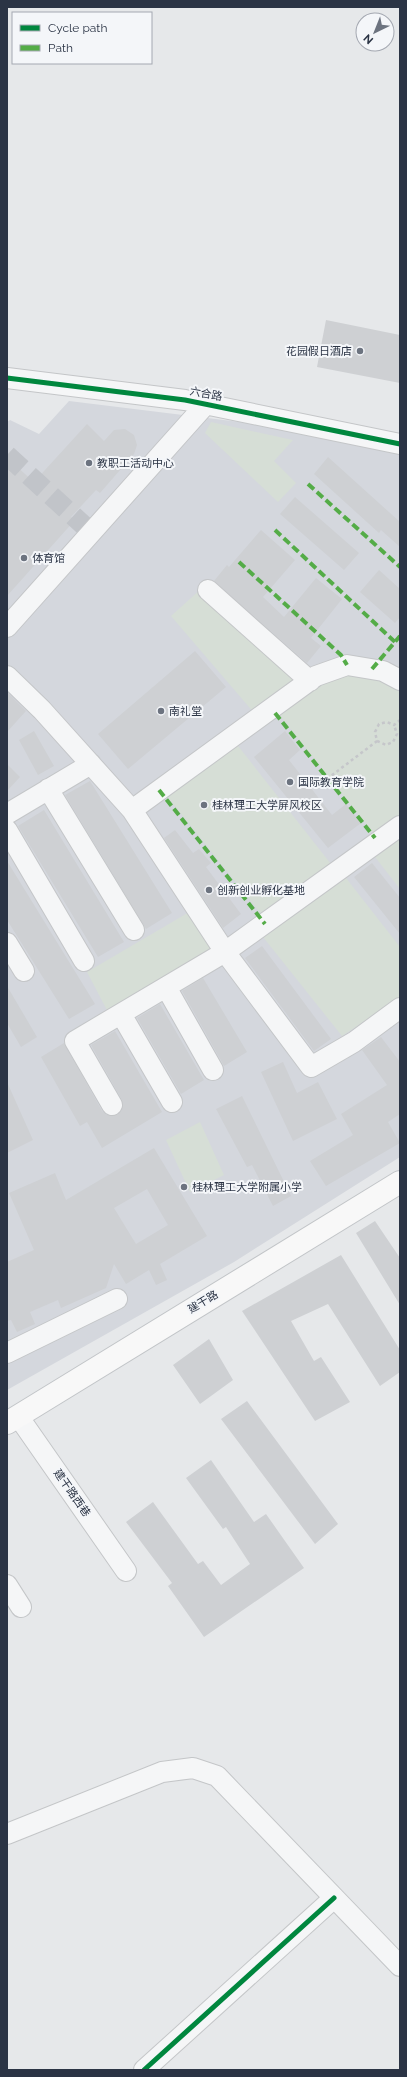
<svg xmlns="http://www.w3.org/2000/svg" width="407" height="2077" viewBox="0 0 407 2077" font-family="Raleway,'Noto Sans SC',sans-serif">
	<rect width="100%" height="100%" fill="#e6e8ea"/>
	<path fill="#d4d7dd" d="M69 401 248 423 400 453V1157L234 1262 7 1390V422L10 420 39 434Z"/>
	<path fill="#d6ded6" d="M211 422 293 440 274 461 296 483 278 502 205 433Z
		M201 589 303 679 255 714 171 616Z
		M349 670 380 680 400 692V819L376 837 278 713 323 682Z
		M235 742 331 864 261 914 167 796Z
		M400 839V889L375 857Z
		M346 878 400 947V998L342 1036 263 937Z
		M191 911 216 951 109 1014 87 972Z
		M200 1122 224 1175 190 1192 166 1140Z"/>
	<path fill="#ced0d3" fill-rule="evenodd" d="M326 320 400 335V383L317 367Z
		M87 424 104 441 114 430 125 429 134 435 137 445 134 454 100 493 96 490 71 517 75 520 7 596V458L34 482Z
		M328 457 400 522V547L381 530 379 533 314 474Z
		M295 497 359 553 344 570 280 514Z
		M261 530 295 560 263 597 284 617 316 578 342 599 311 638 321 646 307 663 214 581 227 565 229 567Z
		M379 570 400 589V617L395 623 360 592Z
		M195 651 226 687 128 769 98 734Z
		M7 692 26 711 7 732Z
		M34 731 54 766 38 775 19 740Z
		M285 731 300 750 289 760 332 815 346 804 361 823 328 848 254 757Z
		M7 764 20 777 7 791Z
		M90 781 172 913 146 929 65 795Z
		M44 810 124 942 98 957 18 826Z
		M175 830 193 853 199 849 211 863 206 867 241 914 223 928 164 838Z
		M7 861 95 1004 69 1019 7 920Z
		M372 863 400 898V934L354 877Z
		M262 946 331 1039 314 1051 245 958Z
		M203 978 247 1052 224 1066 182 991Z
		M7 986 37 1037 21 1047 7 1023Z
		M160 1004 204 1080 181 1094 137 1018Z
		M115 1031 162 1112 102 1148 87 1122 80 1126 41 1057 64 1043 102 1111 107 1115H117L122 1110V1100L91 1045Z
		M381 1037 400 1062V1114L388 1122 400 1143 326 1186 310 1161 353 1135 341 1114 387 1085 362 1050Z
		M283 1062 297 1093 318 1082 337 1119 293 1141 261 1072Z
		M7 1082 33 1140 7 1153Z
		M242 1096 291 1196 273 1206 252 1165 247 1167 216 1109Z
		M154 1148 207 1236 160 1264 167 1280 156 1285 149 1270 126 1284 114 1264 106 1288 61 1308 58 1300 30 1312 35 1324 17 1332 11 1320 7 1321V1262L34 1250 9 1193 55 1173 66 1200ZM147 1189 168 1225 136 1244 114 1208Z
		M375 1221 400 1258V1305L356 1233Z
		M341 1255 400 1350V1372L380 1386 328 1304 291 1321 314 1361 321 1357 350 1402 315 1421 242 1311Z
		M209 1339 233 1380 200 1404 173 1365Z
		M247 1401 338 1524 315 1544 221 1419Z
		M211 1460 254 1522 266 1514 304 1568 204 1637 168 1586 172 1583 126 1522 153 1502 198 1564 203 1561 221 1585 250 1564 226 1527 223 1529 186 1478Z"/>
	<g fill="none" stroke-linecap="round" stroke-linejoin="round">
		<path stroke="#c1c4c9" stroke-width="20" stroke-dasharray="20 10" stroke-linecap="butt" d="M7 455 92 533"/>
		<defs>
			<path id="minor" d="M7 378 185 400 400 444
				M208 590 310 681
				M7 627 206 404
				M7 676 42 710 132 810 225 952 311 1067 354 1042 400 1008
				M48 789 134 930
				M132 810 316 676 347 665 383 671 400 680
				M7 814 91 764
				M7 830 84 961
				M7 943 24 971
				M166 987 213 1070
				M121 1014 172 1102
				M112 1105 75 1041 225 952 400 826
				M7 1353 117 1299
				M18 1416 126 1571
				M7 1585 21 1607
				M7 1834 162 1772 193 1768 217 1776 400 1966
				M144 2070 334 1898"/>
			<path id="major" d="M7 1423 400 1182"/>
		</defs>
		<use href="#minor" stroke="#c4c6c8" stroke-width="22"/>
		<use href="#major" stroke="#c2c5c8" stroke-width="24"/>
		<path stroke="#c5c6ca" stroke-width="2.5" stroke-dasharray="3 3" stroke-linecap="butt" d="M377 741 386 745 393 742 397 734 394 725
			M327 779 377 741 375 732 379 724 387 722 394 725 400 720"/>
		<use href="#minor" stroke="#f5f6f7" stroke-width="20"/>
		<use href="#major" stroke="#f8f8f8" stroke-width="22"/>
		<path stroke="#54ac47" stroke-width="4" stroke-dasharray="8 4" stroke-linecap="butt" d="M308 484 400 567
			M275 530 395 642
			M239 562 341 655 347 665
			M372 669 400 636
			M275 713 375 838
			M159 790 265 924"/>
		<defs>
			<path id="cycleway" d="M7 378 185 400 400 444
				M144 2070 334 1898"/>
		</defs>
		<use href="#cycleway" stroke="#f4f6f9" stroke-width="8"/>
		<use href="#cycleway" stroke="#00873e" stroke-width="5"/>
	</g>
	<g fill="#6c737f" stroke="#f4f6f9" stroke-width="1.5">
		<circle cx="360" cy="351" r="4"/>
		<circle cx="89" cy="463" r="4"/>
		<circle cx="24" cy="558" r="4"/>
		<circle cx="161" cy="711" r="4"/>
		<circle cx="290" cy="782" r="4"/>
		<circle cx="204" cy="805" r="4"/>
		<circle cx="209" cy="890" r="4"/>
		<circle cx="184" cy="1187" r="4"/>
	</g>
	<g text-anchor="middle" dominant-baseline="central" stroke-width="4" stroke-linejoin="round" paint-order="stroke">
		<g font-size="11" fill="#2b3445" stroke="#f4f6f9" text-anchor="start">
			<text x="352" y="351" text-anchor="end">花园假日酒店</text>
			<text x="97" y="463">教职工活动中心</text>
			<text x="32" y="558">体育馆</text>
			<text x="169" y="711">南礼堂</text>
			<text x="298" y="782">国际教育学院</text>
			<text x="212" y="805">桂林理工大学屏风校区</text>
			<text x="217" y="890">创新创业孵化基地</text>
			<text x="192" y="1187">桂林理工大学附属小学</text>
		</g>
		<g font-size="11" fill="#2b3445" stroke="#f4f6f9">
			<text transform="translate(206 394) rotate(10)">六合路</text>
			<text transform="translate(203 1302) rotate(-31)">建干路</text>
			<text transform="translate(72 1493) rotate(55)">建干路西巷</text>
		</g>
	</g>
	<rect width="407" height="2077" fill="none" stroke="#2b3445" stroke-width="16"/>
	<rect x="12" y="12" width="140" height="52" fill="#f4f6f9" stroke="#a4a8b1"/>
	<rect x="20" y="25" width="20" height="6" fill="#00873e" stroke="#a4a8b1"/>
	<text x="48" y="32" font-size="12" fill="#2b3445">Cycle path</text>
	<rect x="20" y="45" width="20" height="6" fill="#54ac47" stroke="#a4a8b1"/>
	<text x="48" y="52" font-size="12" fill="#2b3445">Path</text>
	<g transform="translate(375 32) rotate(223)"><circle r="19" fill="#f4f6f9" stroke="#a4a8b1"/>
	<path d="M0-3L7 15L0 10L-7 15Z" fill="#6c737f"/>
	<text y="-6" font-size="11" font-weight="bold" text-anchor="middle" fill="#2b3445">N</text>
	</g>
</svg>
